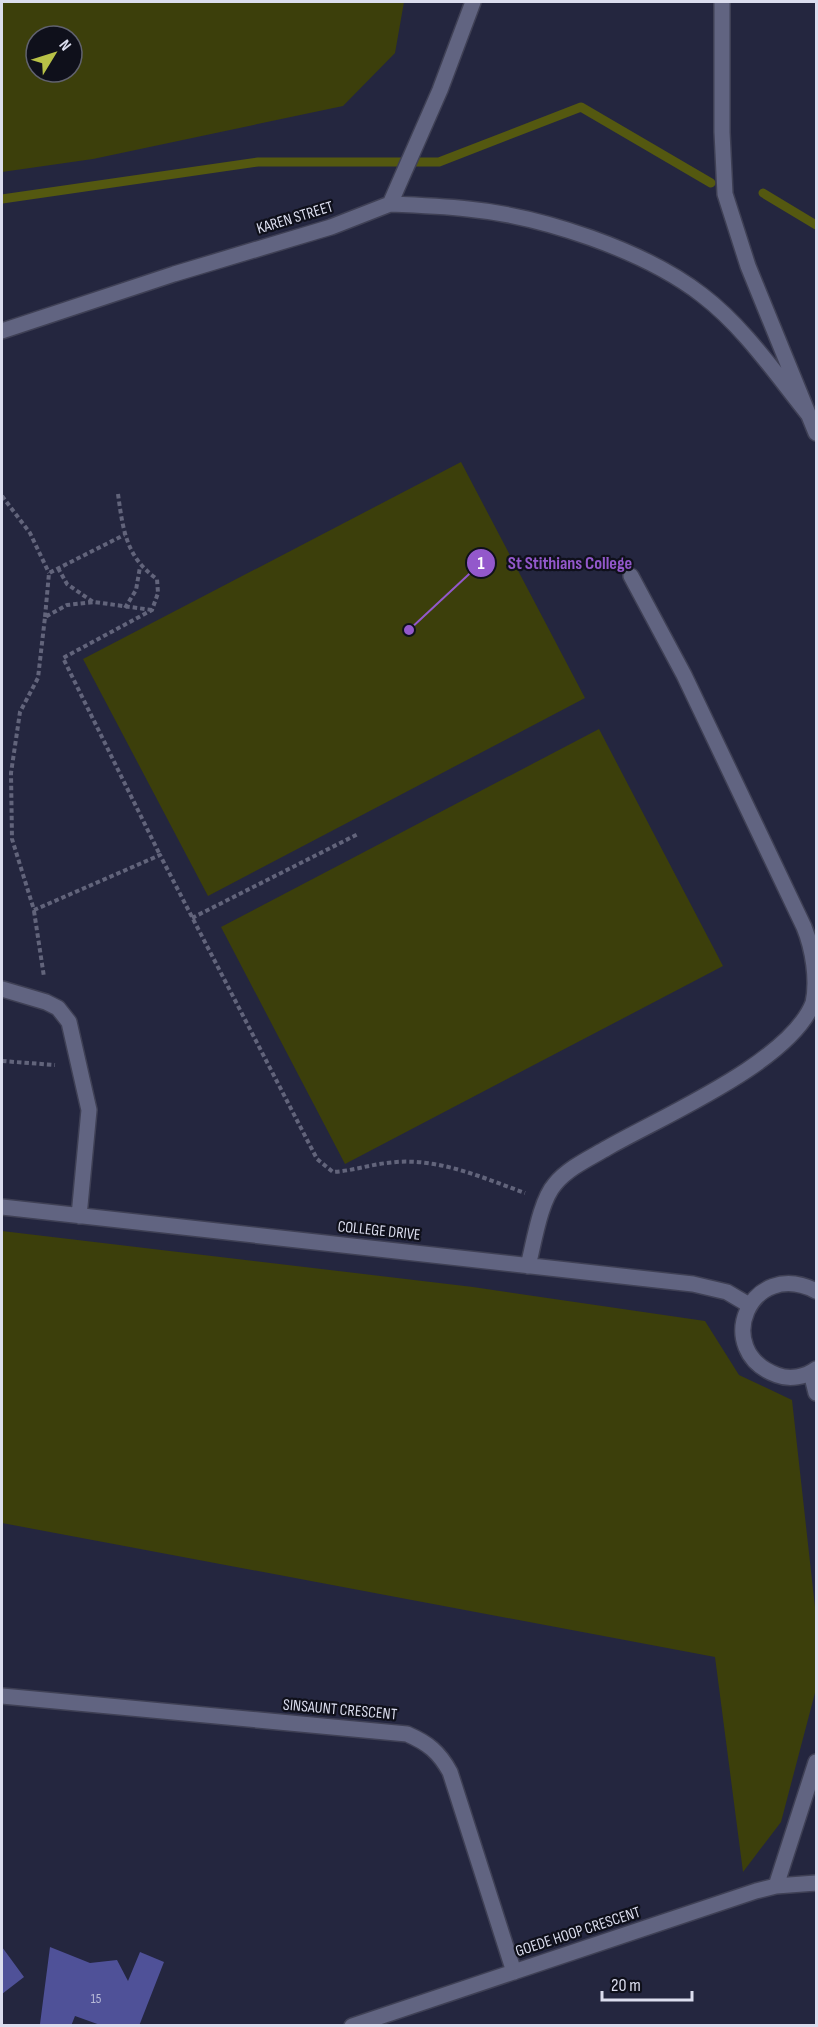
<svg xmlns="http://www.w3.org/2000/svg" width="818" height="2027" viewBox="0 0 818 2027" font-family="'Sofia Sans Condensed',sans-serif">
	<rect width="100%" height="100%" fill="#24263f"/>
	<path fill="#3c3f0b" fill-rule="evenodd" d="M2 2H404L395 53 343 106 93 159 2 172ZM36 36H72V72H36Z
		M461 462 585 698 208 896 83 659Z
		M599 729 723 966 345 1164 221 927Z
		M2 1231 473 1287 705 1321 739 1375 792 1400 816 1616V1689L781 1822 743 1872 715 1657 2 1523Z"/>
	<g fill="none" stroke-linecap="round" stroke-linejoin="round">
		<path stroke="#545810" stroke-width="9" d="M763 193 816 225
			M2 199 258 162H439L581 107 711 183"/>
	</g>
	<path fill="#4f5198" d="M2 1947 24 1977 2 1994Z
		M50 1947 90 1963 117 1960 128 1981 140 1952 164 1962 139 2026H103L75 2016 71 2026 40 2024Z"/>
	<g fill="none" stroke-linecap="round" stroke-linejoin="round">
		<defs>
			<path id="minor" d="M722 2V132L725 194 748 266 816 433
				M390 204C416 205 442 206 468 209 541 216 644 250 702 295 744 327 775 373 808 414
				M2 331 174 274 331 227 390 204 440 90 473 2
				M2 989 46 1002 58 1008 69 1022 89 1110 79 1216
				M2 1207 693 1284 727 1292 749 1305
				M528 1266C534 1243 540 1201 555 1184 568 1168 590 1158 607 1148 663 1116 790 1062 813 1003 818 980 813 949 804 927L684 675 631 576
				M816 1291C750 1257 711 1351 777 1375 790 1380 805 1377 816 1369
				M811 1373 816 1393
				M2 1696 407 1734C428 1743 439 1752 450 1772L514 1972
				M776 1886 816 1762
				M352 2026 756 1891 776 1886 816 1883"/>
		</defs>
		<use href="#minor" stroke="#3f4055" stroke-width="18"/>
		<path stroke="#62647b" stroke-width="4" stroke-dasharray="4.5 3" stroke-linecap="butt" d="M118 494C123 530 126 557 157 579L158 593 152 610 63 658 160 855
			M2 496 30 533 49 573
			M58 568 67 584 93 602
			M125 608 136 590 140 567
			M152 610 94 602 67 605 45 617 38 678 20 712 11 773 12 839 34 910 160 855 317 1159 333 1172C351 1171 369 1165 387 1163 435 1156 481 1177 525 1193
			M45 617 49 573 124 535
			M34 911 44 977
			M192 918 358 834
			M2 1061 55 1065"/>
		<use href="#minor" stroke="#616481" stroke-width="15"/>
	</g>
	<g text-anchor="middle" dominant-baseline="central" stroke-width="4.5" stroke-linejoin="round" paint-order="stroke">
		<g font-size="14" fill="#b8bad8">
			<text x="96" y="1998">15</text>
		</g>
		<g font-size="16" fill="#dbddee" stroke="#0f101b">
			<text transform="translate(295 218) rotate(-17)">KAREN STREET</text>
			<text transform="translate(379 1231) rotate(6)">COLLEGE DRIVE</text>
			<text transform="translate(340 1710) rotate(5)">SINSAUNT CRESCENT</text>
			<text transform="translate(578 1932) rotate(-18)">GOEDE HOOP CRESCENT</text>
		</g>
	</g>
	<path fill="none" stroke="#9358cb" stroke-width="2" d="M409 630L481 563"/>
	<g fill="#9358cb" stroke="#0f101b" stroke-width="2">
		<circle cx="409" cy="630" r="6"/>
		<circle cx="481" cy="563" r="15"/>
	</g>
	<g font-size="18" text-anchor="middle" font-weight="bold" fill="#fff">
		<text x="481" y="569">1</text>
	</g>
	<g font-size="18" text-anchor="middle" font-weight="bold" fill="#9358cb" stroke="#0f101b" stroke-width="4.5" stroke-linejoin="round" paint-order="stroke">
		<text x="570" y="569">St Stithians College</text>
	</g>
	<rect width="818" height="2027" fill="none" stroke="#dbddee" stroke-width="6"/>
	<g transform="translate(54 54) rotate(52)"><circle r="28" fill="#0f101b" stroke="#61626f" stroke-width="1.5"/>
	<path d="M0-4.5L10 22L0 15L-10 22Z" fill="#b8c147"/>
	<text y="-9" font-size="16" font-weight="bold" text-anchor="middle" fill="#dbddee">N</text>
	</g>
	<path d="M602 1991v9h90v-9" fill="none" stroke="#dbddee" stroke-width="3"/>
	<text x="611" y="1991" font-size="18" fill="#dbddee" stroke="#0f101b" stroke-width="4.5" paint-order="stroke">20 m</text>
</svg>
